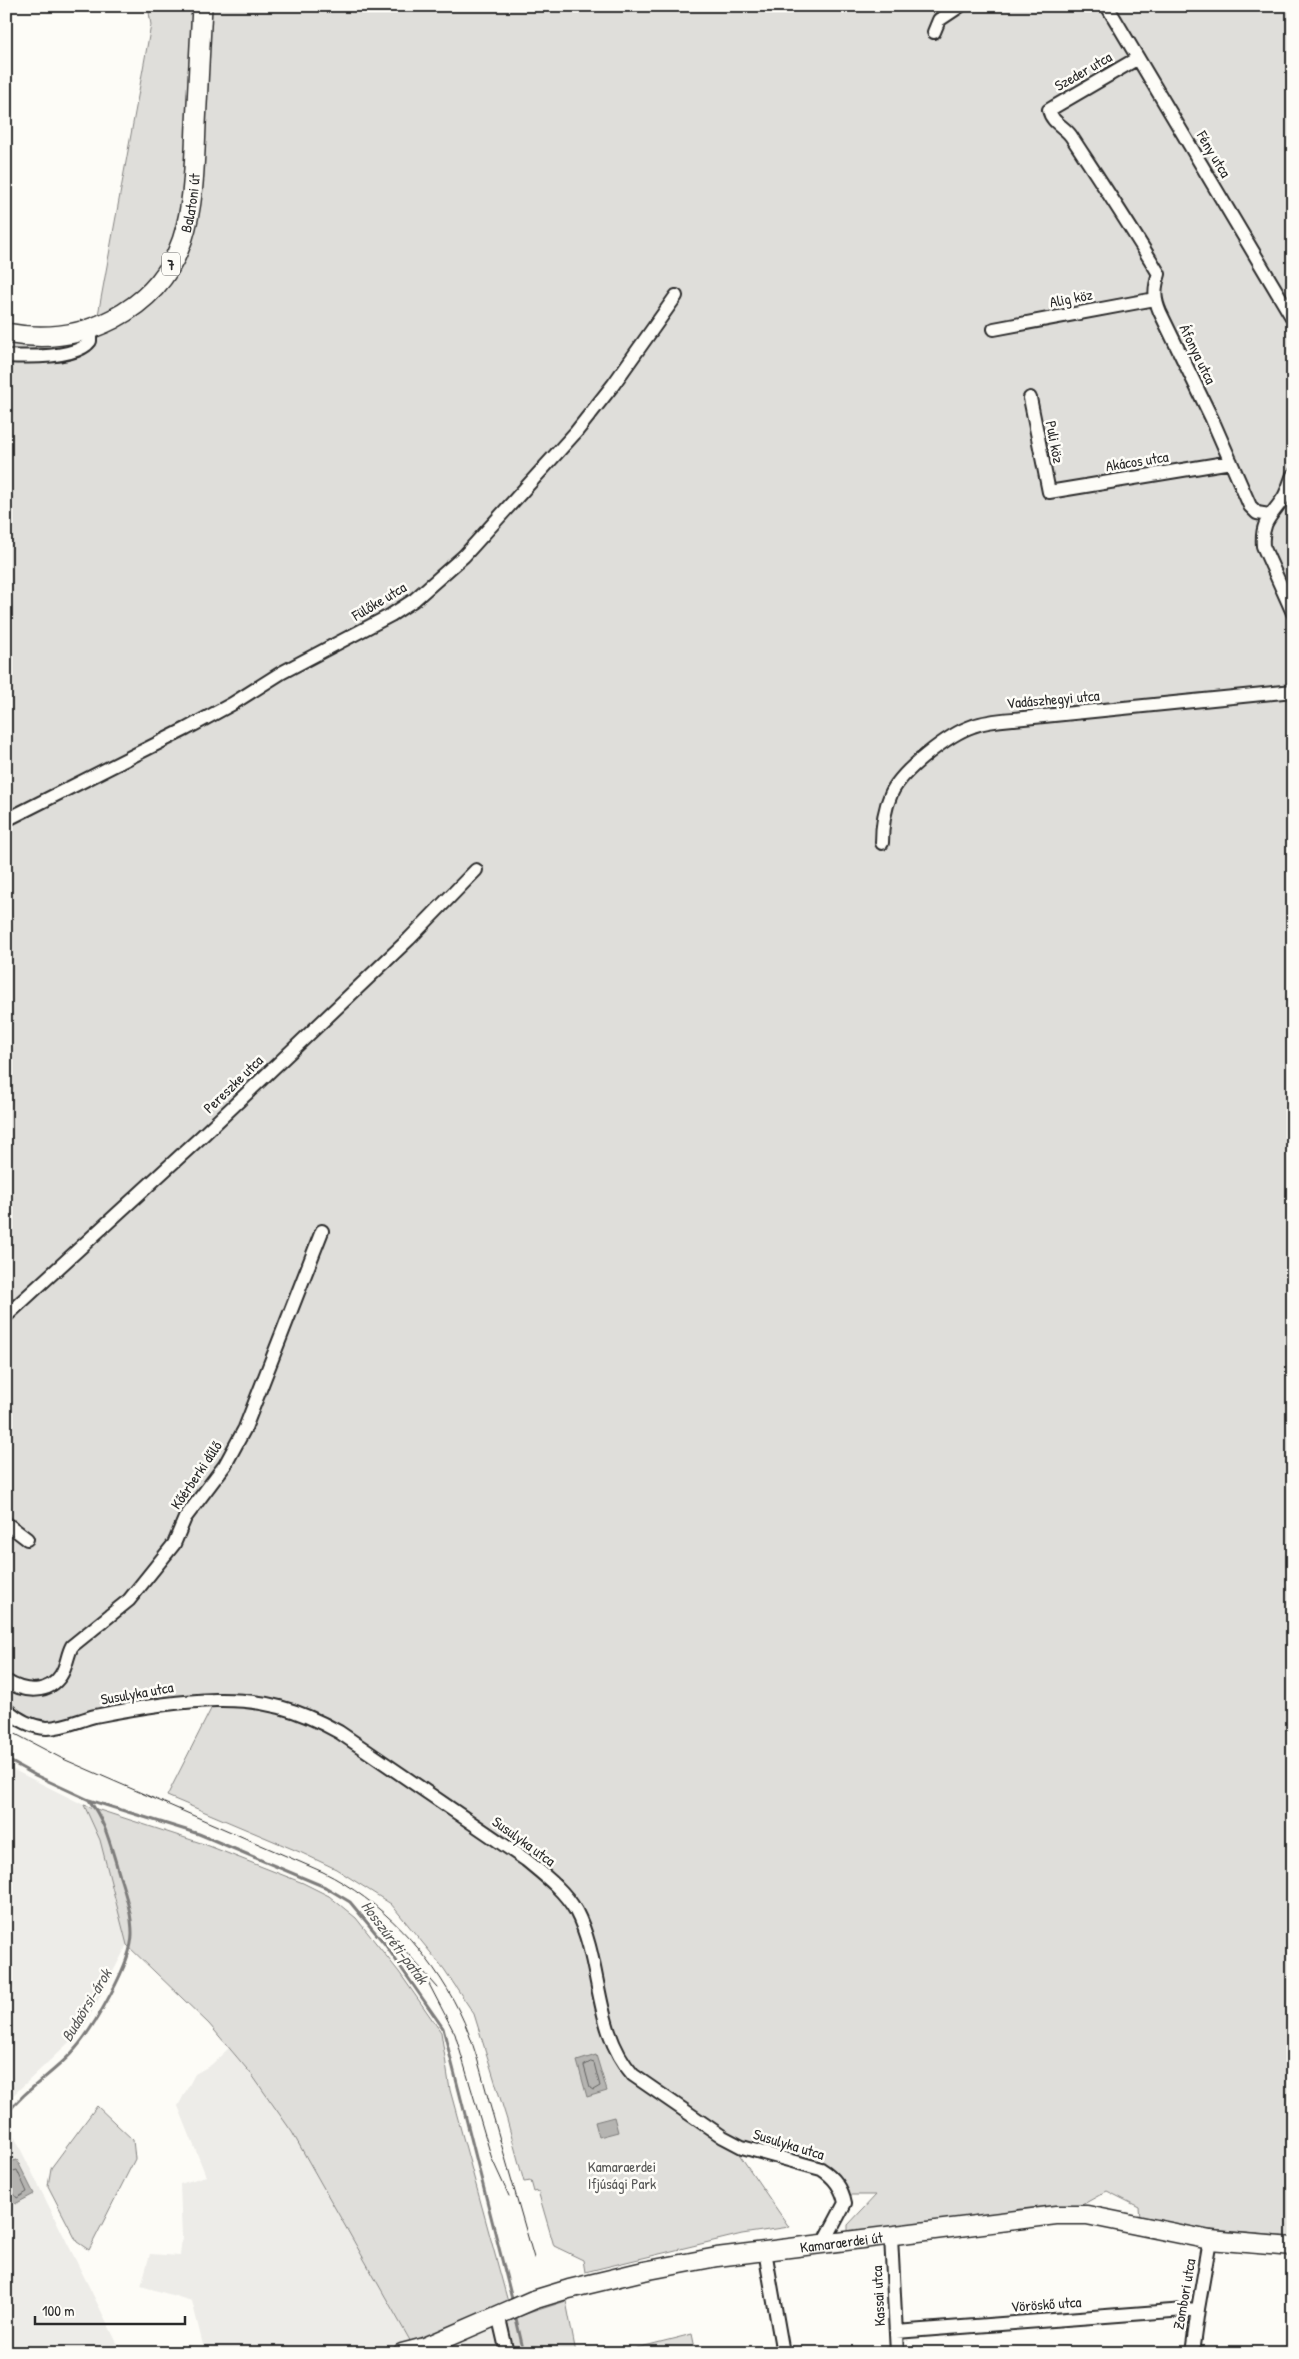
<svg xmlns="http://www.w3.org/2000/svg" width="1299" height="2359" viewBox="0 0 1299 2359" font-family="'Patrick Hand',sans-serif">
	<rect width="100%" height="100%" fill="#fdfcf7"/>
	<filter id="ink" filterUnits="userSpaceOnUse"><feTurbulence type="fractalNoise" baseFrequency=".02" numOctaves="2"/><feDisplacementMap in="SourceGraphic" scale="10" xChannelSelector="R" yChannelSelector="G"/><feConvolveMatrix kernelMatrix="1 2 1 2 8 2 1 2 1" color-interpolation-filters="sRGB"/></filter>
	<g filter="url(#ink)">
		<path fill="#edece8" d="M6 1766 84 1805 100 1840 127 1945 83 2029 6 2102Z
			M229 2048 252 2075 292 2132 412 2344 342 2353H205L192 2301 141 2286 150 2254 180 2256 182 2237 180 2184 206 2176 178 2106 195 2074 211 2065Z
			M13 2134 122 2353H6V2146Z
			M507 2320 514 2353H427Z"/>
		<path fill="#dfdeda" stroke="#858482" d="M148 6H1293V2237L1190 2228 1140 2218 1139 2207 1107 2191 1080 2206H1059L848 2233V2225L876 2195H849L832 2175 737 2151 789 2227 742 2234 585 2272 583 2260 554 2246 538 2191 534 2192 531 2181 524 2182 507 2120 474 2014 444 1969 391 1904 336 1869 302 1853 167 1796 213 1705H184L89 1722 34 1723 6 1706V340L96 326 151 25Z
			M84 1805 204 1844 303 1883 329 1896 356 1918 399 1972 441 2032 450 2090 508 2302 412 2344 292 2132 252 2075 209 2024 127 1945 100 1840Z
			M97 2106 133 2140 135 2159 89 2250 77 2242 48 2186 51 2168Z
			M566 2301 576 2353H514L507 2320Z
			M692 2334 696 2353H617Z"/>
		<path fill="#b5b4b1" stroke="#7e7d7b" d="M596 2055 607 2091 587 2097 577 2061Z
			M614 2117 618 2132 599 2137 595 2122Z
			M17 2160 34 2194 15 2204C3 2194 4 2174 13 2161Z"/>
		<g fill="none" stroke-linecap="round" stroke-linejoin="round">
			<path stroke="#626261" stroke-width="1" d="M591 2062 594 2063 600 2086 593 2090 590 2088 584 2066Z
				M6 2173 17 2170 27 2192 17 2198 11 2190 6 2189"/>
			<path stroke="#7e7d7b" stroke-width="3" d="M6 1759 35 1775 89 1800 199 1834 325 1887 350 1902 384 1943 443 2028 513 2303
				M6 2115C26 2088 55 2073 75 2049 94 2027 132 1963 132 1934 132 1909 122 1886 116 1863 109 1840 104 1820 89 1800
				M515 2314 524 2353"/>
			<defs>
				<path id="street" d="M1107 6 1293 319
					M934 32 939 20 960 6
					M1138 58 1054 107 1049 110C1052 123 1064 126 1071 136 1101 182 1131 227 1159 274 1154 289 1154 298 1160 312L1212 419 1250 506 1257 513 1269 515
					M994 329 1155 299
					M6 356C26 357 77 359 90 341V329
					M1030 398 1049 492 1231 462
					M1293 475C1290 482 1288 490 1284 497 1272 516 1261 520 1263 546L1293 613
					M6 820 186 729 232 704 281 673 391 615 414 600 464 556 576 432 613 385 676 296
					M882 843C882 826 884 810 891 794 901 771 949 734 973 726 986 721 1001 720 1014 719L1293 691
					M6 1316 201 1137 409 939 476 870
					M6 1523 27 1539
					M6 1681C25 1693 49 1694 61 1675 67 1666 67 1655 72 1646L129 1600 174 1544 185 1518 225 1465 245 1428 322 1231
					M6 1709C18 1720 32 1727 47 1728 64 1728 79 1720 95 1716 135 1708 175 1701 216 1700 263 1699 298 1709 339 1732L526 1860C544 1875 564 1890 576 1911 603 1963 593 2030 633 2075L723 2137 742 2147 821 2169C834 2177 842 2187 845 2203L828 2235V2244
					M891 2237 897 2353
					M765 2251 783 2353
					M498 2314 507 2353
					M896 2332 1198 2309
					M1192 2353 1198 2309 1210 2240"/>
				<g id="secondary">
					<path id="s1" d="M402 2353 425 2347 533 2300 569 2289 644 2271 717 2257 1056 2215H1087L1210 2240 1293 2247"/>
				</g>
				<g id="primary">
					<path id="s2" d="M6 333C43 340 80 336 113 319 194 277 193 203 196 124 198 85 200 46 202 6"/>
				</g>
			</defs>
			<use href="#street" stroke="#2b2b2b" stroke-width="16"/>
			<use href="#secondary" stroke="#2b2b2b" stroke-width="21"/>
			<use href="#primary" stroke="#2b2b2b" stroke-width="22"/>
			<use href="#street" stroke="#fdfcf7" stroke-width="12"/>
			<use href="#secondary" stroke="#fdfcf7" stroke-width="18"/>
			<use href="#primary" stroke="#fdfcf7" stroke-width="19"/>
			<path stroke="#2b2b2b" stroke-width="1" d="M6 1729 61 1758 323 1872C380 1900 431 1953 459 2011 474 2041 481 2073 490 2105 505 2156 519 2207 534 2258
				M374 1915 438 1988
				M429 1984 455 2034 492 2159 509 2196"/>
		</g>
	</g>
	<g text-anchor="middle" dominant-baseline="central" stroke-width="5" stroke-linejoin="round" paint-order="stroke">
		<rect fill="#fdfcf7" stroke="#6a6a68" stroke-width="1" x="162" y="252.5" width="18" height="23" rx="4"/>
		<g font-size="14" font-weight="bold" fill="#2b2b2b">
			<text x="171" y="264">7</text>
		</g>
		<g font-size="15" fill="#2b2b2b" stroke="#fdfcf7">
			<text transform="translate(1083 71) rotate(-30)">Szeder utca</text>
			<text transform="translate(1214 154) rotate(59)">Fény utca</text>
			<text stroke="none"><textPath href="#s2" startOffset="256">Balatoni út</textPath></text>
			<text transform="translate(1071 298) rotate(-11)">Alig köz</text>
			<text transform="translate(1198 354) rotate(64)">Áfonya utca</text>
			<text transform="translate(1055 442) rotate(79)">Puli köz</text>
			<text transform="translate(1137 461) rotate(-9)">Akácos utca</text>
			<text transform="translate(379 601) rotate(-31)">Fülőke utca</text>
			<text transform="translate(1053 699) rotate(-5)">Vadászhegyi utca</text>
			<text transform="translate(233 1084) rotate(-44)">Pereszke utca</text>
			<text transform="translate(196 1475) rotate(-56)">Kőérberki dűlő</text>
			<text transform="translate(137 1693) rotate(-10)">Susulyka utca</text>
			<text transform="translate(524 1841) rotate(36)">Susulyka utca</text>
			<text transform="translate(789 2144) rotate(17)">Susulyka utca</text>
			<text stroke="none"><textPath href="#s1" startOffset="456">Kamaraerdei út</textPath></text>
			<text transform="translate(1184 2294) rotate(-80)">Zombori utca</text>
			<text transform="translate(878 2296) rotate(-93)">Kassai utca</text>
			<text transform="translate(1046 2304) rotate(-4)">Vöröskő utca</text>
		</g>
		<g font-size="15" fill="#585857" stroke="#fdfcf7">
			<text x="622" y="2166">Kamaraerdei<tspan x="622" dy="17">Ifjúsági Park</tspan></text>
		</g>
		<g font-size="16" font-style="italic" fill="#5b5b5a" stroke="#fdfcf7">
			<text transform="translate(395 1942) rotate(53)">Hosszúréti-patak</text>
			<text transform="translate(86 2005) rotate(-59)">Budaörsi-árok</text>
		</g>
	</g>
	<rect width="1299" height="2359" fill="none" stroke="#fdfcf7" stroke-width="25"/>
	<rect x="12" y="12" width="1274" height="2334" fill="none" stroke="#2b2b2b" stroke-width="2" filter="url(#ink)"/>
	<path d="M35 2316v8h150v-8" fill="none" stroke="#2b2b2b" stroke-width="2.5"/>
	<text x="42" y="2316" font-size="15" fill="#2b2b2b" stroke="#fdfcf7" stroke-width="4" paint-order="stroke">100 m</text>
</svg>
